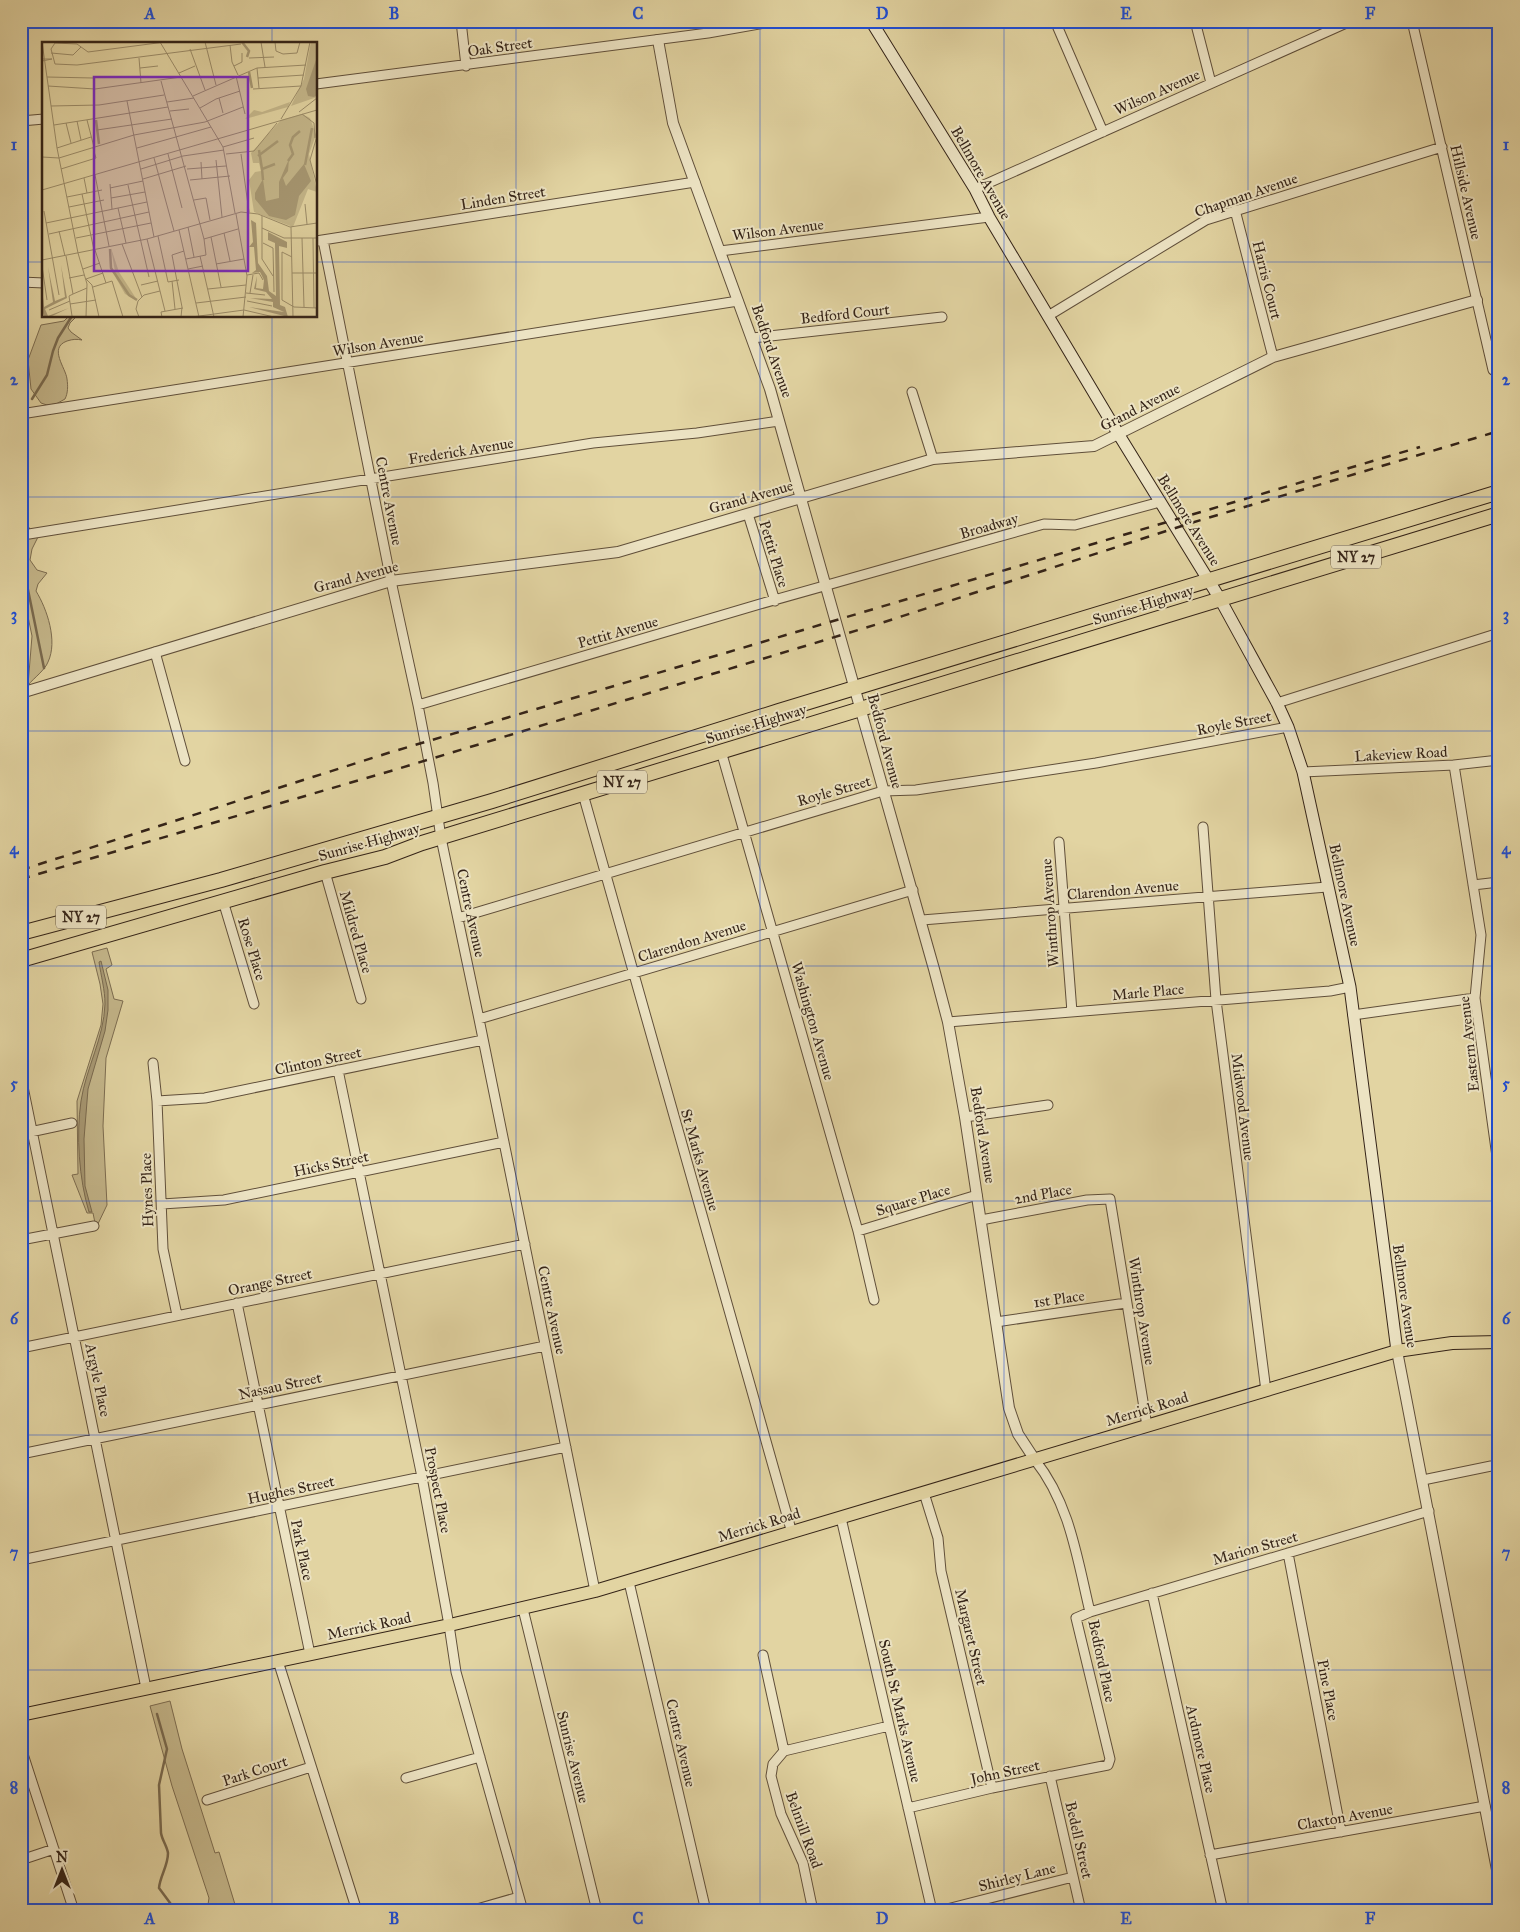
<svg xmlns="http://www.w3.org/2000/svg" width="1520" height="1932" viewBox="0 0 1520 1932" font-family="'IM FELL Great Primer',serif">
	<rect width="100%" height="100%" fill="#e2d4a2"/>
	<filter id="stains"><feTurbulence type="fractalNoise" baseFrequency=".004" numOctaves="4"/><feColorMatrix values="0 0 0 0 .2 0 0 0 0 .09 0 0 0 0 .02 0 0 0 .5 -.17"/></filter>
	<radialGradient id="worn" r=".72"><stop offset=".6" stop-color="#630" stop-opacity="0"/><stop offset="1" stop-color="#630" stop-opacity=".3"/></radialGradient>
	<path fill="#c4b68a" stroke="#7c6c50" d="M69 316H77L70 323 68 328 71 332 82 340C77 339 73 339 67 341 48 348 66 368 67 379 68 386 68 393 65 399L56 404 47 405 41 403 31 389 28 360 41 325 64 321Z
		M21 509 30 530 39 535 32 549 30 560 37 570 47 573 38 584 36 591C47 609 58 641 48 662 45 670 34 678 28 685L32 636 26 607 21 601Z
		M107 948 112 965 106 969 114 999 123 1001 106 1058 103 1126 107 1205 96 1228 93 1213H87L72 1175 78 1174 77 1101 101 1025 103 1004 100 984 92 952Z
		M170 1701 182 1749 215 1853 219 1852 237 1911H207L209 1898 172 1786 150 1706Z"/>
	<path fill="#a79873" stroke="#79694e" d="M101 961 108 990V1010L105 1031 88 1089 84 1139 85 1186 92 1212H89C79 1179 76 1135 81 1101 86 1068 104 1038 105 1004 105 990 101 976 99 962Z"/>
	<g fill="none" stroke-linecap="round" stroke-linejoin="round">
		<path stroke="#79694e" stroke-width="2.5" d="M32 399 47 375 53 351 58 338 72 316
			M21 529 27 585 44 668
			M157 1714 167 1749 159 1785 161 1833C162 1840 167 1846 168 1853 168 1866 160 1876 159 1888L176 1911"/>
		<defs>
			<path id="minor" d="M461 21 466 66
				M1055 21 1103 132
				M1195 21 1211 83
				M1412 21 1493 370
				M316 84 708 33 776 21
				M21 121 44 119
				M975 189 1351 21
				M1235 210 1273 357
				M323 240 391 581 418 705 433 783 441 838 479 1019 595 1591
				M316 241 695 182
				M720 251 989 217
				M21 282 44 283
				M1048 316 1206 220 1442 147
				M752 338 942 317
				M912 392 933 459
				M21 414 738 301
				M748 514 775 601
				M29 534 593 443 697 433 779 421
				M155 652 185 761
				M1277 703 1499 633
				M418 705 760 604 1044 524 1075 525 1160 502
				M721 751 858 1231 874 1300
				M1454 765 1481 935 1475 998 1499 1171
				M1303 772 1454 765 1499 760
				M583 794 792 1533
				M1203 827 1216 1000 1266 1391
				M1059 842 1072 1012
				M325 872 361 999
				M1473 885 1499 882
				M223 901 254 1004
				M458 918 883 791 916 790 1096 763 1288 727
				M922 920 1327 887
				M1353 1015 1475 998
				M479 1019 913 890
				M948 1022 1330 991 1350 987
				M153 1063 157 1101 163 1249 177 1315
				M338 1070 422 1477 449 1625 456 1672 523 1911
				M21 1077 146 1688
				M157 1101 205 1098 483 1040
				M965 1117 1048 1105
				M21 1134 72 1123
				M162 1204 224 1200 504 1142
				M981 1220 1087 1200 1110 1199 1147 1426
				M858 1231 977 1195
				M21 1240 94 1226
				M237 1303 310 1654
				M996 1322 1126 1303
				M21 1348 525 1244
				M21 1454 545 1346
				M1035 1460C1070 1504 1077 1558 1090 1612
				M1423 1480 1491 1466
				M924 1493 938 1538 941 1571 992 1788
				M841 1518 932 1911
				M1288 1553 1341 1832
				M21 1560 566 1447
				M629 1582 706 1911
				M1152 1593 1223 1911
				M523 1609 597 1911
				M763 1655 784 1751
				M278 1661 357 1911
				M21 1748 74 1911
				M1050 1776 1081 1911
				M406 1778 480 1757
				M207 1800 311 1767
				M908 1808 992 1788 1108 1765 1110 1759 1076 1618 1090 1612 1429 1511
				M1210 1855 1485 1806
				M21 1860 54 1849
				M470 1911 519 1897
				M813 1911 803 1863 781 1814 771 1776 773 1764 784 1751 889 1726
				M939 1911 1073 1877"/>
			<path id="tertiary" d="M658 40 673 123 770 389 934 969 948 1022 965 1117 1009 1408 1018 1434 1035 1460
				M21 693 391 581 618 552 933 459 1094 446 1273 357 1477 300
				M1397 1351 1499 1880"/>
			<path id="secondary" d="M871 21 975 189 989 217 1119 435 1220 599 1277 703 1288 727 1303 772 1350 987 1397 1351"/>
			<path id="primary" d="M21 1715 454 1624 595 1591 1397 1351 1452 1343 1499 1342"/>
			<path id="trunk" d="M21 933 221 880 492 801 779 711 1499 492
				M21 960 325 872 385 857 422 843 1499 514"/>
		</defs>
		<use href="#minor" stroke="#604f3a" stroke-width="11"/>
		<use href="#tertiary" stroke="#604f3a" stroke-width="12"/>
		<use href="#secondary" stroke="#342317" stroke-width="13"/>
		<use href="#primary" stroke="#342317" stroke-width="14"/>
		<use href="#trunk" stroke="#342317" stroke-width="16"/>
		<use href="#minor" stroke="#ece3c3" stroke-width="9"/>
		<use href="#tertiary" stroke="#ece3c3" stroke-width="10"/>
		<use href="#secondary" stroke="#ece3c3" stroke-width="11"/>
		<use href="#primary" stroke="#e2d4a2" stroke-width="12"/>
		<use href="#trunk" stroke="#e2d4a2" stroke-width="14"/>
		<path stroke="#342317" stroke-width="2.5" stroke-dasharray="9 9" stroke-linecap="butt" d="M21 870 388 753 1420 447
			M21 879 394 770 878 624 1191 523 1499 431"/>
	</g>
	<path fill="none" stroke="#1d4ed8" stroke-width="1" stroke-opacity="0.55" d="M272 21V44M516 21V1911M760 21V1911M1004 21V1911M1248 21V1911M21 262H44M316 262H1499M272 316V1911M21 497H1499M21 731H1499M21 966H1499M21 1201H1499M21 1435H1499M21 1670H1499"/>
	<g text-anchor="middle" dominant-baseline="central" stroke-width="4" stroke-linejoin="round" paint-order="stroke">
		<g fill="#ece3c3" stroke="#6b5d4b" stroke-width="1">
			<rect x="1331" y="545.5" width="50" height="23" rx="4"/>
			<rect x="597" y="770.5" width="50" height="23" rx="4"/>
			<rect x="56" y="905.5" width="50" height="23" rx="4"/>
		</g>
		<g font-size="14" font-weight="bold" fill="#342317">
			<text x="1356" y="557">NY 27</text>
			<text x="622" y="782">NY 27</text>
			<text x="81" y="917">NY 27</text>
		</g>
		<g font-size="15" fill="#342317" stroke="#ece3c3">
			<text transform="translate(500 47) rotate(-8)">Oak Street</text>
			<text transform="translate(1157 92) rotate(-24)">Wilson Avenue</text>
			<text transform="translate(981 173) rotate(60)">Bellmore Avenue</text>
			<text transform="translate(1466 192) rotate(77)">Hillside Avenue</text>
			<text transform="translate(1246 195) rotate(-19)">Chapman Avenue</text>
			<text transform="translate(503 198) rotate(-9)">Linden Street</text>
			<text transform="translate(778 230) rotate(-7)">Wilson Avenue</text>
			<text transform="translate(1267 280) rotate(76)">Harris Court</text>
			<text transform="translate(845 314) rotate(-6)">Bedford Court</text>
			<text transform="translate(378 344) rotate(-9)">Wilson Avenue</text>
			<text transform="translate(772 351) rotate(71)">Bedford Avenue</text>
			<text transform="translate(1140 407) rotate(-27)">Grand Avenue</text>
			<text transform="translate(461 451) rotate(-9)">Frederick Avenue</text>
			<text transform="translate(751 497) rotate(-16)">Grand Avenue</text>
			<text transform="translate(389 501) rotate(79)">Centre Avenue</text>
			<text transform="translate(1189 520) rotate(58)">Bellmore Avenue</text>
			<text transform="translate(989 526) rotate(-16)">Broadway</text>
			<text transform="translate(774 554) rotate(73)">Pettit Place</text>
			<text transform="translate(356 577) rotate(-15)">Grand Avenue</text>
			<text transform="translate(1143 605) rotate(-17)">Sunrise Highway</text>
			<text transform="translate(618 632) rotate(-16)">Pettit Avenue</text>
			<text transform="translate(1234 723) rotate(-11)">Royle Street</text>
			<text transform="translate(756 724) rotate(-17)">Sunrise Highway</text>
			<text transform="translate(885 741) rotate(75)">Bedford Avenue</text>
			<text transform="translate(1401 754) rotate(-3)">Lakeview Road</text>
			<text transform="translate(834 791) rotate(-16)">Royle Street</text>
			<text transform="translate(369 842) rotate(-16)">Sunrise Highway</text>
			<text transform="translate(1123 890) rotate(-5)">Clarendon Avenue</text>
			<text transform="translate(1345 895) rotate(78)">Bellmore Avenue</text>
			<text transform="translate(471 913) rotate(78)">Centre Avenue</text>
			<text transform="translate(1050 913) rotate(-94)">Winthrop Avenue</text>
			<text transform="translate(356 932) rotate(74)">Mildred Place</text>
			<text transform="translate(692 941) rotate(-17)">Clarendon Avenue</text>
			<text transform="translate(252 949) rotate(73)">Rose Place</text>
			<text transform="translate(1148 992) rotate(-5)">Marle Place</text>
			<text transform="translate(813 1021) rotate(74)">Washington Avenue</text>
			<text transform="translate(1469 1044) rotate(-96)">Eastern Avenue</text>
			<text transform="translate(318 1061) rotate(-12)">Clinton Street</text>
			<text transform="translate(1243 1107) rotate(83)">Midwood Avenue</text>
			<text transform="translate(983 1135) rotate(81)">Bedford Avenue</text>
			<text transform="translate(700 1160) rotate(74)">St Marks Avenue</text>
			<text transform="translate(331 1164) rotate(-12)">Hicks Street</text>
			<text transform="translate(147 1190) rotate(-92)">Hynes Place</text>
			<text transform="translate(1043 1194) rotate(-10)">2nd Place</text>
			<text transform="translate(913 1200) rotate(-17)">Square Place</text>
			<text transform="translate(270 1282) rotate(-12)">Orange Street</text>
			<text transform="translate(1405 1296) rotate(82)">Bellmore Avenue</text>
			<text transform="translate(1059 1299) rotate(-8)">1st Place</text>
			<text transform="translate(552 1310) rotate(78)">Centre Avenue</text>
			<text transform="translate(1142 1311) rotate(81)">Winthrop Avenue</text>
			<text transform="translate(98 1380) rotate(78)">Argyle Place</text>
			<text transform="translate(280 1386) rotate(-12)">Nassau Street</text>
			<text transform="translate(1147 1409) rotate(-17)">Merrick Road</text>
			<text transform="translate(291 1490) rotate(-12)">Hughes Street</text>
			<text transform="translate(438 1490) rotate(79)">Prospect Place</text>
			<text transform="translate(759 1525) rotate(-17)">Merrick Road</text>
			<text transform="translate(1255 1548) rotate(-16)">Marion Street</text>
			<text transform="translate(302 1550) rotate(78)">Park Place</text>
			<text transform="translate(369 1626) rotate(-12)">Merrick Road</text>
			<text transform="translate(971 1637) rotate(77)">Margaret Street</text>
			<text transform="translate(1102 1661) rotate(78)">Bedford Place</text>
			<text transform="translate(1328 1690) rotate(79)">Pine Place</text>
			<text transform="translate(900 1711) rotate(77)">South St Marks Avenue</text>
			<text transform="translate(681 1743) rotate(77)">Centre Avenue</text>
			<text transform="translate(1201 1749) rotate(77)">Ardmore Place</text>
			<text transform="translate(573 1757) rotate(76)">Sunrise Avenue</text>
			<text transform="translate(255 1771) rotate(-18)">Park Court</text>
			<text transform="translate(1005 1772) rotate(-12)">John Street</text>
			<text transform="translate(1345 1817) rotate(-10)">Claxton Avenue</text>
			<text transform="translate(804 1830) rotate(70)">Belmill Road</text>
			<text transform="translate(1079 1840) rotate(77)">Bedell Street</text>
			<text transform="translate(1017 1877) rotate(-14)">Shirley Lane</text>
		</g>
	</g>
	<g transform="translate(42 42)">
		<rect width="275" height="275" fill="#e2d4a2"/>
		<path d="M269 0H275V55L249 64 262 37ZM248 60 246 65 203 77 212 68 220 70ZM260 72 268 76 274 93 267 112 275 150 266 147 251 185 212 170 207 138 213 130 219 129 217 121H211L209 111 239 78ZM69 206 77 230 95 258 83 252 74 236Z" fill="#c4b68a"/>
		<path d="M275 15V53L272 55 266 54 264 47ZM247 117 246 129 241 136 244 144 262 122 269 139 257 154 253 173 244 178 227 174 213 157V151L221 137 224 159 237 156V140ZM209 178 214 181 216 221 225 234 227 249 234 254 233 201 226 198V190L245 200V206L237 204 238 263 243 265 246 275 207 265 242 270 231 265V260L208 256 230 257 224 250 212 247 215 234 214 246 221 247 222 238 218 230 210 231 214 228 212 205H207L211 200ZM19 223 25 256 3 267 6 274 27 266 8 275H2L0 267V245L2 265 11 260 6 225 13 259 23 255Z" fill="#a79873"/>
		<path fill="none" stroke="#a79873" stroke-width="2.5" d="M200 0 207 9 205 15M207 30 210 46M54 78 57 102M217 108 220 127M216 114 236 99M246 119 251 112 248 103 251 95 258 89M263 123 270 86M221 138 220 127 233 122M68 207 69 226 87 253 95 258"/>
		<path fill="none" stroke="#9c8d6a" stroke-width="1" d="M0 0 15 106 36 211M118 0 181 105 193 171M123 0 46 10 35 2 13 1 9 7 13 22 35 23 199 2M163 0 174 43M219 0 223 25M233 0 234 9 241 12 255 11 258 0M188 3 190 20 196 33M148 7 163 48M9 11 31 13 39 5M97 16 99 41M207 16 232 15M0 17H10L0 19M192 24 200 20V11M98 26 116 24M215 26 217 46M137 31 153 24M194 34 203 72M5 35 51 36M216 36 262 33M119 39 162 197 164 213 144 217M6 44 53 47 139 35M211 47 259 44M151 54 215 26 264 23M177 56 181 71M85 59 112 195M125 60 152 56M9 64 57 63 122 53M158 66 174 57 198 49M128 69 147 67M257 70 275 56M260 72 272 81 273 96M239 77 259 44 268 0M45 78 52 105M35 79 39 98M24 81 29 101M12 83 126 65M55 88 130 77M275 94 268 118 275 143M181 105 212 96M15 106 49 95M95 106 169 85M126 112 140 166M184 112 212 109 235 81M199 112 207 170M0 115 17 116 92 93 163 80 201 65M112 116 132 189M174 118 180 175M159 120 160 137M19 127 54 116 51 106M99 127 141 114 182 108M145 127 184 124M53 133 67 204M42 136 45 151M101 137 144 124M148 138 188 134M68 142 70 167M86 143 107 235M68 146 101 139M0 148 275 68M40 152 52 208M25 155 60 148M69 156 103 150M152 158 164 156 168 178M263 162 265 182M27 165 62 158M76 166 84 201M2 169 17 253M194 172 205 234 201 275M220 174V217L231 234M4 181 105 160M146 185 152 215M249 185 251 275M220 186 242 196H275M137 188 157 275M17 189 23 214M182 191 188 219M7 192 107 170M116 194 126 240 137 238M169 195 179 245M34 196 109 181M260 196 262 265M271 196 272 266M105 197 123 269M162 197 196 187M221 201 231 206 232 250M80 202 100 255M53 208 64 241M36 211 45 242 44 275M24 214 31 252 27 254 30 274M158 214 172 275M250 215 240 210V258L252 265 275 266M0 218 105 197 199 170 216 172 248 185 275 181M174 222 202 217M0 224 5 258M41 227 58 221M146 227 161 224M250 231H275M205 233 217 231 221 238M27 236 42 233M44 237 50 243 57 275M44 237 61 231M130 239 133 267M99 243 116 239M51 245 70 239 81 275M166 247 204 243M204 251 223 253M208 251 211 233M31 252 45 246M205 259 230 264M154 261 204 255M28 262 54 258M7 268 28 259M97 275 94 267 96 259 102 253 118 249M120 275 119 270 141 266M139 275 140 265 130 213 142 209M150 275 202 268 232 275"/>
		<path fill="#7b2cbf" fill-opacity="0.15" stroke="#7b2cbf" stroke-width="2.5" d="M52 35H206V229H52Z"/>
		<rect width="275" height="275" fill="none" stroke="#342317" stroke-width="2.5"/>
	</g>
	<rect width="1520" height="1932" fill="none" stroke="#e2d4a2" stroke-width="55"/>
	<g transform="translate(62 1870)" stroke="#ece3c3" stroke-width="4" paint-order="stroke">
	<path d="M0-4L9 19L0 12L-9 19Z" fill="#342317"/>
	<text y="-8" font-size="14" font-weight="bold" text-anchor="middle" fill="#342317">N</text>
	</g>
	<rect x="28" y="28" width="1464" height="1876" fill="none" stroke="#1d4ed8" stroke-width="2"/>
	<g font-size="16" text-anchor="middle" font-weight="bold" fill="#1d4ed8">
		<text x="150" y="19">A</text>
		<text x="394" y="19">B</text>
		<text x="638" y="19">C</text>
		<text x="882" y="19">D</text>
		<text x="1126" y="19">E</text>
		<text x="1370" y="19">F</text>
		<text x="14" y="150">1</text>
		<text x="1506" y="150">1</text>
		<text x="14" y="385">2</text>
		<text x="1506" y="385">2</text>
		<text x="14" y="620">3</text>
		<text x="1506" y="620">3</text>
		<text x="14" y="854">4</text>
		<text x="1506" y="854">4</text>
		<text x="14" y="1089">5</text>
		<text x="1506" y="1089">5</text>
		<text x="14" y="1324">6</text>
		<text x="1506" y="1324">6</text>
		<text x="14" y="1558">7</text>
		<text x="1506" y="1558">7</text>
		<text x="14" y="1793">8</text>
		<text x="1506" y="1793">8</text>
		<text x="150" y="1924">A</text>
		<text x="394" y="1924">B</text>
		<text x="638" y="1924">C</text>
		<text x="882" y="1924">D</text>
		<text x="1126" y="1924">E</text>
		<text x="1370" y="1924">F</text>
	</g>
	<rect width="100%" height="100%" filter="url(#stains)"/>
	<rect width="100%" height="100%" fill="url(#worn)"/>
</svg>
